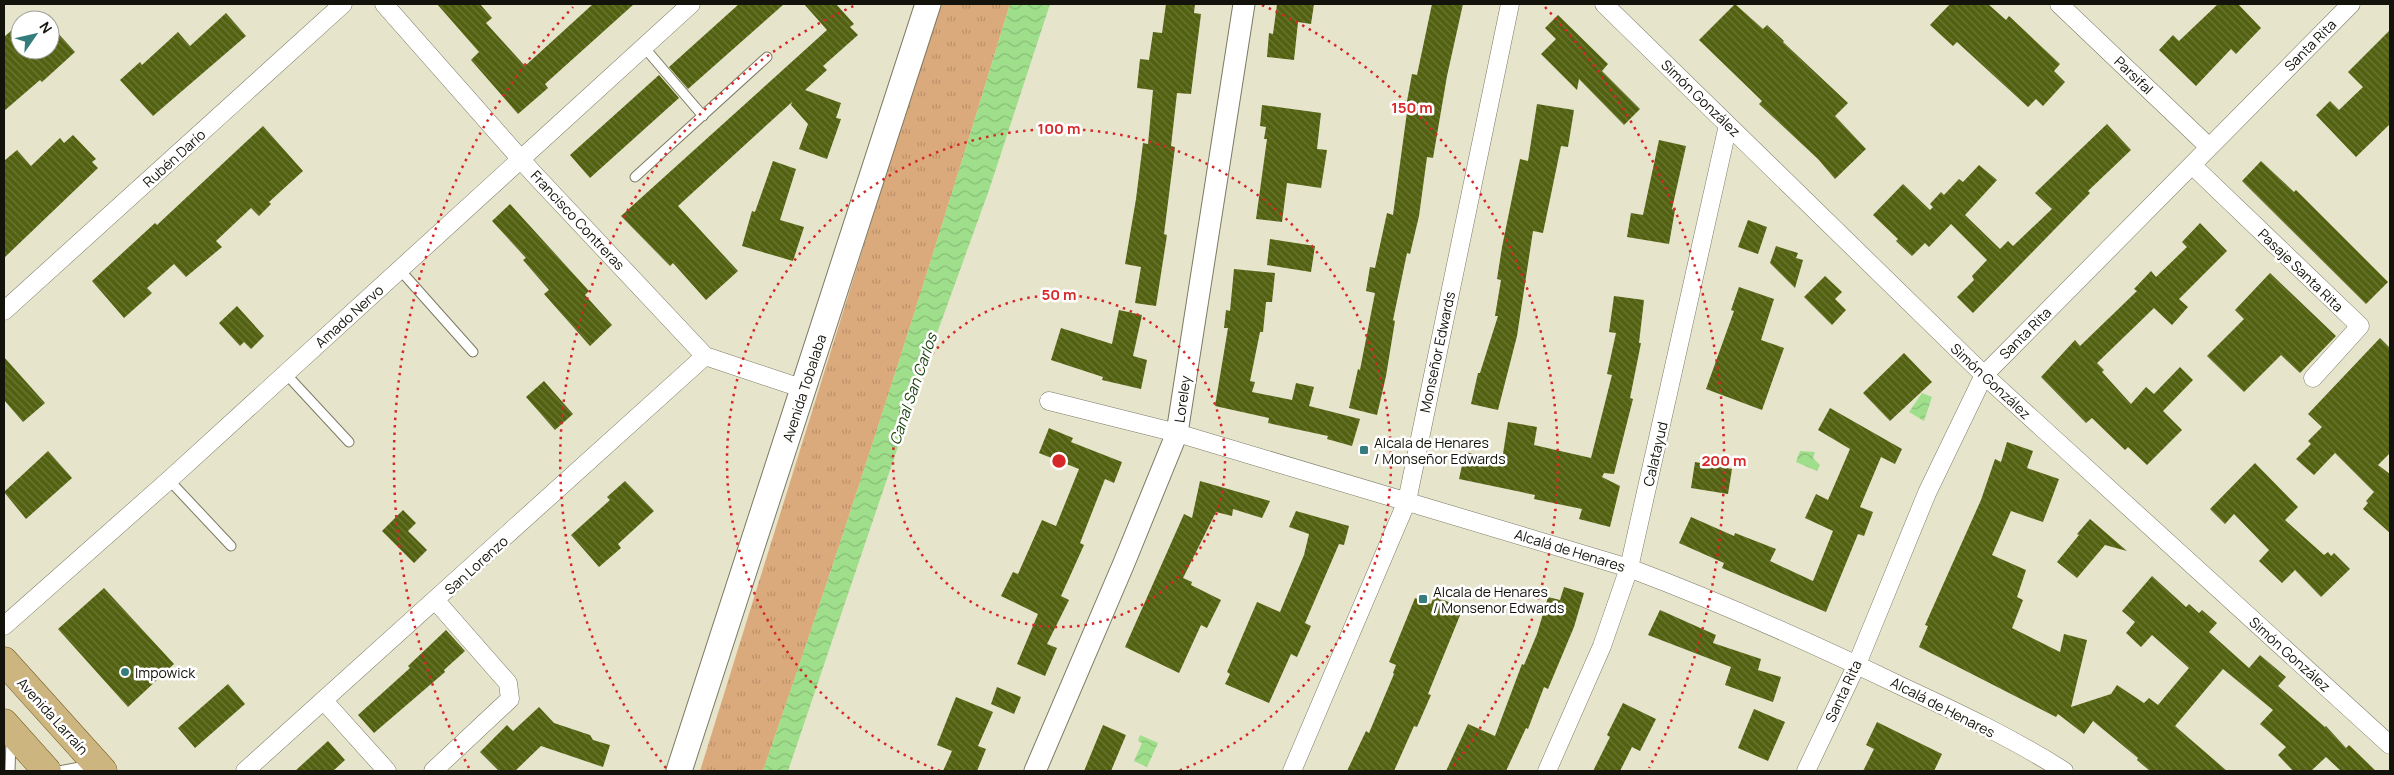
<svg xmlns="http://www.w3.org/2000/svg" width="2394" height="775" viewBox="0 0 2394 775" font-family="Manrope,sans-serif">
	<defs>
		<pattern id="grass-tufts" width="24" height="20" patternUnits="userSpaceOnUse" patternTransform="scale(1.25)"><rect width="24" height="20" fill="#dbaa7c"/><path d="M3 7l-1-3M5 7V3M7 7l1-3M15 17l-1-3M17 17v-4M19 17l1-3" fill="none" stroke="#bb916a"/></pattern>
		<pattern id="water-waves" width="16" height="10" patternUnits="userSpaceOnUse" patternTransform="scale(1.25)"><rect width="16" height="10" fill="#9fde8b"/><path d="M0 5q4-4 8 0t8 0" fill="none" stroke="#88be77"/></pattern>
		<pattern id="building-back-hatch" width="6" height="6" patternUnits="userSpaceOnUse" patternTransform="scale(1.25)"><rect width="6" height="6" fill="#52610f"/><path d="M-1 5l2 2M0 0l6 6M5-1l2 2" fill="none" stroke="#6c7739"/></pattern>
	</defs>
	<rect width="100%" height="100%" fill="#e7e4cc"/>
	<path fill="url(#grass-tufts)" d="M939 4H1010C932 261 851 517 763 771H700Z"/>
	<path fill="url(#water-waves)" d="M1010 4H1050L989 190 928 358 788 771H763C851 517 932 261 1010 4Z
		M1922 393 1932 397 1924 421 1909 412Z
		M1800 451 1815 452 1813 458 1820 465 1817 471 1796 462Z
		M1140 735 1158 743 1147 767 1134 761 1142 743 1138 741Z"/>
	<path fill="url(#building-back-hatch)" d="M437 4H480L492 18 486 23 525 66 593 4H634L545 84 548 88 518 114 471 60 479 52Z
		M739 4H784L688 89 669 67Z
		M804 4H836L854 24 850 27 858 35 823 66 827 70 805 90 841 103 836 118 841 119 827 159 799 149 808 124 791 105 792 102 678 206 738 271 706 300 673 263 670 266 621 216 827 30Z
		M1166 4H1195L1194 13 1201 14 1191 94 1177 93 1171 146 1175 147 1164 234 1167 235 1156 306 1135 303 1141 267 1125 264 1136 199 1143 143 1148 144 1153 90 1137 88 1140 59 1149 60 1153 32 1162 33Z
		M1277 4H1314L1311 24 1298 22 1294 60 1267 57 1269 33 1273 34Z
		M1432 4H1463L1447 76 1433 158 1427 157 1419 216 1410 254 1407 253 1393 320 1395 321 1386 376 1377 415 1349 408 1358 369 1360 370 1375 293 1366 291 1370 267 1375 268 1387 213 1393 215 1407 112H1405L1412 74 1417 75Z
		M1735 4 1763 29 1767 25 1784 41 1783 42 1848 103 1835 116 1866 149 1835 179 1818 159 1759 104 1762 101 1699 40Z
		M1950 4H1988L2006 20 2009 16 2060 64 2054 71 2065 82 2043 106 2036 99 2028 107 1957 42 1953 46 1930 25Z
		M2218 4H2238L2261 28 2236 54 2231 49 2196 86 2159 50 2173 35 2179 41Z
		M226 13 246 36 153 116 120 80 140 62 142 65 178 32 190 46Z
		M1558 15 1608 64 1602 71 1640 109 1624 125 1579 79 1577 90 1541 54 1556 39 1545 28Z
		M20 23V50H50V38L57 32 75 52 42 82 40 80 4 111V37Z
		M2390 30V124L2356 157 2316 115 2330 101 2339 110 2363 87 2348 72Z
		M659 75 679 98 590 178 570 155Z
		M1537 104 1574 110 1568 147 1561 146 1543 233 1533 231 1517 336 1498 410 1471 404 1478 373H1480L1498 316H1495L1501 280 1497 279 1502 247 1520 159 1528 161Z
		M1262 105 1321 113 1317 149 1327 150 1321 188 1287 183 1282 222 1256 219 1267 139H1264L1266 127 1260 126Z
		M2107 124 2131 150 2088 191 2090 193 1973 313 1957 297 1974 280 1972 276 1987 260 1951 224 1929 247 1925 243 1912 256 1896 241 1898 239 1873 215 1903 184 1930 210 1933 207 1930 204 1941 192 1944 195 1959 179 1963 182 1979 165 1997 180 1965 215 2000 249 2008 241 2013 246 2052 209 2035 193Z
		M263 126 303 171 269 202 271 204 259 216 251 208 216 241 222 247 186 277 174 264 147 288 152 293 124 318 92 281 155 223 157 225Z
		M73 135 96 159 92 162 98 168 4 258V161L17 150 31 166 60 138 64 143Z
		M1659 140 1686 146 1672 209 1675 210 1669 244 1627 237 1631 213 1643 215Z
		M773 161 796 169 780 220 804 227 793 261 742 246 752 211 755 212Z
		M2261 161 2294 192 2296 190 2388 282 2366 304 2242 181Z
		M510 204 589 291 585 295 612 325 590 346 544 294 549 290 523 260 526 258 492 221Z
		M1748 220 1767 227 1758 254 1738 247Z
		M2200 223 2227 251 2179 299 2188 307 2172 325 2154 308 2097 363 2104 370 2102 372 2131 404 2146 387 2154 394 2180 367 2193 380 2163 411 2182 430 2147 465 2128 447 2125 450 2092 418 2086 423 2041 377 2075 340 2080 346 2137 291 2134 289 2151 271 2156 277 2187 247 2182 242Z
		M1270 239 1315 246 1311 272 1267 265Z
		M1776 246 1798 253 1796 258 1803 260 1795 288 1770 263Z
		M1234 269 1275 273 1272 302H1266L1263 332H1260L1250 381 1255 382 1252 392 1292 400 1296 383 1314 387 1309 406 1360 419 1352 446 1327 439 1328 436 1268 423 1269 418 1215 406 1228 328H1224L1226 310 1230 311Z
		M2270 273 2336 336 2300 373 2281 355 2244 392 2207 356 2244 319 2235 310Z
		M1825 276 1842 292 1835 299 1846 310 1832 325 1804 297Z
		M1739 287 1774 299 1761 340 1784 348 1762 410 1706 389 1734 311 1731 310Z
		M1614 296 1644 300 1639 343H1641L1630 398 1633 399 1614 474 1604 473 1602 477 1620 486 1610 527 1579 519 1582 509 1534 499 1535 495 1459 479 1465 452 1502 460 1508 422 1537 427 1534 445 1591 458 1612 375 1607 374 1616 333 1609 332Z
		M237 306 264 336 251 349 244 342 240 346 219 323Z
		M1119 310 1142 315 1133 356 1147 360 1141 389 1102 380 1103 377 1051 360 1061 328 1112 344Z
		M2380 338 2390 348V453L2378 465 2390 474V533L2363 509 2368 503 2366 501 2374 492 2335 453 2314 475 2296 459 2311 444 2308 441 2322 427 2308 414Z
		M1904 353 1932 382 1890 421 1863 393Z
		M4 357 45 403 23 422 4 400Z
		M544 381 573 414 555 430 526 397Z
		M1830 408 1902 449 1895 464 1881 457 1860 507 1873 512 1864 536 1858 534 1826 612 1722 568 1724 563 1679 543 1691 517 1734 536 1735 533 1776 549 1770 561 1813 581 1833 531 1805 518 1816 494 1828 500 1850 449 1818 430Z
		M1049 428 1073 438 1071 442 1122 462 1114 483 1105 479 1080 543 1084 545 1061 596 1069 600 1047 644 1057 648 1045 676 1017 664 1038 614 1001 596 1013 572 1018 574 1042 520 1056 526 1079 469 1039 453Z
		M2007 442 2033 451 2027 468 2059 479 2043 522 2011 511 1992 555 2026 570 2017 597 2023 600 2012 628 2060 652 2064 634 2087 640 2071 707 2111 694 2117 685 2144 703 2149 698 2158 705 2189 668 2152 635 2141 647 2126 633 2135 622 2122 611 2152 576 2186 607 2189 604 2199 613 2202 610 2217 623 2209 632 2249 668 2260 655 2286 677 2278 686 2325 727 2326 726 2346 748 2349 745 2376 771H2341L2326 757 2311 771H2293L2278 755 2286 747 2260 724 2273 710 2223 669 2175 726 2227 771H2150L2137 760 2138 758 2093 721 2084 734 2058 714 2056 717 1919 647 1928 626 1925 625 1981 500 1995 459 2001 462Z
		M48 451 72 478 26 519 4 492Z
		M1695 462 1732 469 1728 494 1691 488Z
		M2255 463 2298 507 2285 520 2324 555 2328 552 2331 556 2334 553 2350 569 2321 597 2295 570 2282 583 2259 561 2269 550 2234 514 2225 524 2210 509Z
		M625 481 654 511 618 544 621 548 599 567 571 535 610 500 607 497Z
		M1200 481 1270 501 1262 518 1233 509 1232 516 1216 512 1183 578 1192 582 1191 585 1221 600 1207 628 1201 625 1179 673 1125 647 1184 514 1192 518Z
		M403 510 416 523 408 531 427 550 414 563 382 531Z
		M1296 511 1349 526 1344 545 1339 544 1305 623 1311 626 1297 657 1291 654 1269 703 1225 684 1230 674 1227 672 1257 602 1280 612 1304 555 1309 534 1289 527Z
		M2090 519 2127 551 2105 545 2077 578 2057 562 2079 535 2077 534Z
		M1564 587 1584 593 1574 627 1548 689 1544 687 1528 729 1526 728 1506 771H1446L1468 724 1495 736 1522 664 1524 665 1537 634 1548 597 1560 600Z
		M104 588 174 664 128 707 58 629Z
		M1434 596 1463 608 1428 694 1431 695 1417 727 1414 726 1394 771H1347L1366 731 1369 733 1394 674 1393 673 1396 665 1389 662 1415 598 1431 604Z
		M1660 610 1716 635 1713 643 1761 659 1758 670 1781 677 1773 702 1725 685 1731 667 1648 635Z
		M446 630 465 651 444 670 445 672 374 733 358 715 410 668 408 666Z
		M228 684 245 704 195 748 178 728Z
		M997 687 1021 697 1014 714 991 704Z
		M956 697 993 712 978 746 986 749 977 771H943L952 751 937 745Z
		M1623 703 1656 719 1640 751 1632 747 1620 771H1593L1610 737 1607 735Z
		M539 707 554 723 590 735 593 740 610 745 603 767 541 746 515 771H499L480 752 507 725 513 731Z
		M1754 709 1785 722 1768 761 1738 748Z
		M1877 722 1942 754 1934 771H1863L1874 749 1866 745Z
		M1103 725 1126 735 1111 771H1084Z
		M328 741 345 760 333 771H295Z"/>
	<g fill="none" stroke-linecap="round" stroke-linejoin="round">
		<defs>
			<path id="service" d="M643 46 703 116
				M635 177 767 57
				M400 270 473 352
				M286 374 349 442
				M169 480 231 546
				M10 771 11 739
				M59 771 80 767H93"/>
			<path id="minor" d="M384 4 533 173 705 356 804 389
				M1604 4 1984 375 2390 745
				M2059 4 2209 147
				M2192 165 2360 326 2313 378
				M4 311 343 4
				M1049 401 1177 433 1629 568C1722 603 1814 644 1903 687 1957 712 2014 739 2064 771
				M4 626 169 480 691 4
				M324 701 387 771
				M245 771 705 356
				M433 771 510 699 508 683 436 601
				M1292 771 1407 501 1510 4
				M1547 771 1602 646 1629 568 1728 125
				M1806 771 1857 664 1927 493 1984 375 2351 4"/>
			<path id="tertiary" d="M1035 771 1124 563 1177 433 1244 4"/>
			<path id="secondary" d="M679 771 928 4"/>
			<path id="primary" d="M4 661 103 771
				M4 723 47 771"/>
		</defs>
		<use href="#service" stroke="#7d7a64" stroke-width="11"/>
		<use href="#minor" stroke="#7d7a64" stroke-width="19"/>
		<use href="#tertiary" stroke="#7d7a64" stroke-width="23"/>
		<use href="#secondary" stroke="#7d7a64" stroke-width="27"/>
		<use href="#primary" stroke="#765c20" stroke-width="29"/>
		<use href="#service" stroke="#fff" stroke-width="9"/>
		<use href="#minor" stroke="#fff" stroke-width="18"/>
		<use href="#tertiary" stroke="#fff" stroke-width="21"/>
		<use href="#secondary" stroke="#fff" stroke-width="25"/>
		<use href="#primary" stroke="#cdb580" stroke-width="28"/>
	</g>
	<g fill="none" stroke="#d62828" stroke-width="2.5" stroke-dasharray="2.5 5">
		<circle cx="1059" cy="461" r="166"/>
		<path d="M940 771A332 332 0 1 1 1178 771"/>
		<path d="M666 768A499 499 0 0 1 856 5M1262 5A499 499 0 0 1 1452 768"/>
		<path d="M469 768A665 665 0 0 1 573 7M1545 7A665 665 0 0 1 1649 768"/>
	</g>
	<g fill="#347d7c" stroke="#fff" stroke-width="2">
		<rect x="1359" y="445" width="10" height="10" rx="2.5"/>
		<rect x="1418" y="594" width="10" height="10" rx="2.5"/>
		<circle cx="125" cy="672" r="5"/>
	</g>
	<g text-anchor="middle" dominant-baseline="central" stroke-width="5" stroke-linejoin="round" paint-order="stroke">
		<g font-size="14" fill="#14130b" stroke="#fff">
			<text transform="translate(2310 45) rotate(-45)">Santa Rita</text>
			<text transform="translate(2134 75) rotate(44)">Parsifal</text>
			<text transform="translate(1701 98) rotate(44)">Simón González</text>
			<text transform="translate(174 158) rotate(-42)">Rubén Darío</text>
			<text transform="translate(578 220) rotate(47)">Francisco Contreras</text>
			<text transform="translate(2301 270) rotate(44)">Pasaje Santa Rita</text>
			<text transform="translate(349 316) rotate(-42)">Amado Nervo</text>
			<text transform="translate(2025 333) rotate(-45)">Santa Rita</text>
			<text transform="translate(1437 352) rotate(-78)">Monseñor Edwards</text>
			<text transform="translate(1991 381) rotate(43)">Simón González</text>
			<text transform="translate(804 388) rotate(-72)">Avenida Tobalaba</text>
			<text transform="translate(1182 399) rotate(-82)">Loreley</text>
			<text transform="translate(1655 454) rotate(-77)">Calatayud</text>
			<text transform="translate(1570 550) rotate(17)">Alcalá de Henares</text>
			<text transform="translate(476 565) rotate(-42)">San Lorenzo</text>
			<text transform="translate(2290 654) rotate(42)">Simón González</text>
			<text transform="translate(1843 691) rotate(-65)">Santa Rita</text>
			<text transform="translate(1943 707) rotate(27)">Alcalá de Henares</text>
			<text transform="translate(53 716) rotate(48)">Avenida Larraín</text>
		</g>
		<g font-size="14" fill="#14130b" stroke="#fff" text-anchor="start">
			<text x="1374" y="442">Alcala de Henares<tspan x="1374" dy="16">/ Monseñor Edwards</tspan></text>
			<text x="1433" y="591">Alcala de Henares<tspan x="1433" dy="16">/ Monsenor Edwards</tspan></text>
			<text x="135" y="672">Impowick</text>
		</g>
		<g font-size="15" font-style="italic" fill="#173f06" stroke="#fff">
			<text transform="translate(913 389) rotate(-71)">Canal San Carlos</text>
		</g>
	</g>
	<circle cx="1059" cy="461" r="8" fill="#d62828" stroke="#fff" stroke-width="2.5"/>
	<g font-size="15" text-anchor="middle" font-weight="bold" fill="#d62828" stroke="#fff" stroke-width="5" stroke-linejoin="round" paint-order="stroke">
		<text x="1412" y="113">150 m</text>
		<text x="1059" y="134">100 m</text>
		<text x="1059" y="300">50 m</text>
		<text x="1724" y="466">200 m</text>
	</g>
	<rect width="2394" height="775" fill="none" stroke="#14130b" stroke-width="10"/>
	<g transform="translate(35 35) rotate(56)"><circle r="24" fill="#ffffff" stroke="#a1a19d"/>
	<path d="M0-4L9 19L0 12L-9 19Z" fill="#347d7c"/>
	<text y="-8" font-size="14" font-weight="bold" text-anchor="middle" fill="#14130b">N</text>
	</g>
</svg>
